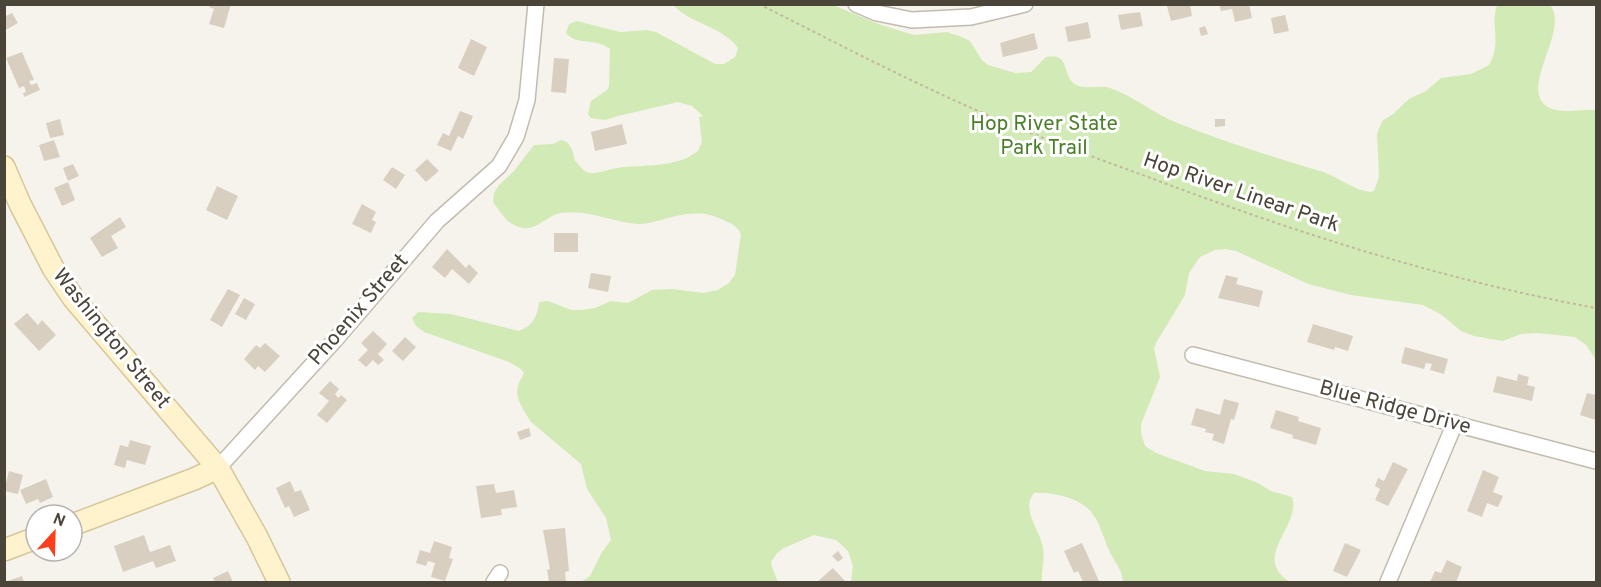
<svg xmlns="http://www.w3.org/2000/svg" width="1601" height="587" viewBox="0 0 1601 587" font-family="Overpass,sans-serif">
	<rect width="100%" height="100%" fill="#f6f3ec"/>
	<path fill="#d2eab5" d="M673 5H833L881 25 914 35 947 32 962 37 970 41 982 60 988 65 1015 73 1031 72 1046 57C1073 51 1060 81 1079 86 1089 89 1101 85 1110 88 1134 96 1153 113 1175 122 1224 142 1274 157 1323 172 1339 177 1353 190 1370 192L1374 191 1379 177 1377 134 1382 121 1393 114 1409 99 1426 91 1441 78 1471 74 1489 65C1502 43 1490 26 1497 5H1550C1571 30 1515 92 1550 108 1564 114 1582 109 1596 110V360L1586 345 1575 337 1537 333 1521 334 1503 341 1474 336 1461 331 1442 315 1423 305 1351 295 1308 284 1236 251 1226 249 1215 250 1200 257 1189 273 1185 295 1156 343 1154 348 1160 377 1141 424V433L1145 446 1156 453 1205 471 1234 474 1258 483 1271 491 1292 497C1302 526 1250 557 1290 582H1123C1122 568 1113 561 1108 548 1098 523 1096 506 1066 497 1055 494 1046 492 1034 493 1020 510 1041 531 1043 548 1045 560 1041 571 1042 582H851L853 566 848 551 836 540 814 535 784 548 777 553 771 562 772 567 778 582H581L590 576 602 552 611 540 606 518 587 489 581 464 531 422C525 412 514 398 518 386 519 381 522 378 524 373L521 369 509 362 424 332 416 326 412 318 418 312 451 314 519 331C533 326 538 315 539 302L548 301 571 310H581L595 308 611 301 628 303 652 290 672 289 703 293 718 290 729 283 735 275 741 234C737 226 731 223 723 220 702 209 682 214 661 220 653 222 646 224 638 224 612 222 587 209 561 213 547 215 538 230 523 228 507 225 502 214 493 202L494 193 499 185 514 171 534 145 553 144 561 140 567 142 572 149 575 161C579 165 584 172 589 173 598 174 609 169 617 168 644 164 675 169 698 151L702 142 699 117 703 116 692 106 678 102 618 116 605 120 591 118 588 114 591 101 607 90 609 86 610 49C598 38 576 46 566 33L569 24 577 21 620 32 647 30 656 32 715 64H724L735 57 738 48C722 26 691 24 673 5Z"/>
	<path fill="#d8cfc1" d="M210 4H231L224 28 209 24 214 9 209 7Z
		M1175 4H1190L1192 16 1171 21 1167 6Z
		M1219 4H1249L1252 18 1235 22 1232 9 1221 11Z
		M1140 12 1143 26 1121 30 1118 15Z
		M12 13 18 23 4 31V17Z
		M1285 15 1289 31 1274 34 1271 18Z
		M1088 22 1091 38 1068 42 1065 27Z
		M1205 26 1208 34 1201 36 1199 28Z
		M1034 33 1038 49 1003 57 1000 43Z
		M471 39 487 47 474 76 458 68Z
		M22 52 34 80 29 81 31 85 37 83 40 90 24 97 23 93 26 92 24 86 19 88 6 58Z
		M554 58 569 59 566 93 551 92Z
		M460 111 473 116 463 139 458 136 451 151 437 145 443 133 449 136Z
		M60 119 64 135 50 138 46 123Z
		M1215 119H1225V126L1215 127Z
		M622 124 627 144 595 151 591 132Z
		M54 140 60 157 44 161 39 145Z
		M427 159 439 171 426 182 415 170Z
		M73 164 79 176 68 181 63 168Z
		M392 167 405 175 396 189 383 180Z
		M68 182 75 200 62 206 54 188Z
		M217 186 238 196 227 220 206 210Z
		M362 204 376 212 372 220 376 222 371 233 352 224Z
		M120 217 126 227 111 236 118 248 102 257 90 238Z
		M554 233H578V252H554Z
		M447 249 466 268 469 264 478 273 469 284 452 269 445 278 432 267Z
		M591 273 611 276 608 292 588 288Z
		M1226 275 1238 278 1236 284 1263 291 1259 307 1218 298Z
		M228 289 240 295 222 327 210 320Z
		M244 298 255 304 246 320 235 314Z
		M27 313 38 325 42 320 56 335 39 351 14 324Z
		M1313 324 1353 336 1348 351 1335 347 1334 350 1307 342Z
		M373 331 387 344 378 354 384 360 378 365 373 360 366 367 358 360 368 350 361 343Z
		M405 337 416 347 403 361 392 351Z
		M265 343 280 356 265 372 258 366 255 370 244 359 256 345 260 348Z
		M1405 347 1448 359 1444 374 1430 370 1432 364 1426 363 1424 369 1401 363Z
		M1518 374 1529 377 1527 385 1535 387 1532 401 1493 392 1497 376 1517 381Z
		M330 381 339 389 335 394 338 398 341 395 347 400 327 423 317 415 329 401 319 393Z
		M1587 393 1596 395V420L1580 415Z
		M1224 399 1239 403 1234 420 1231 419 1224 444 1212 440 1214 434 1205 432 1206 429 1191 425 1196 408 1220 415Z
		M1276 410 1299 417 1298 421 1321 428 1316 445 1292 438 1293 435 1270 428Z
		M529 428 531 436 520 440 517 432Z
		M130 440 151 446 145 465 127 460 125 468 114 465 120 445 128 447Z
		M1393 462 1408 469 1388 506 1375 500 1380 489 1375 486 1378 478 1384 481Z
		M1483 470 1499 477 1493 492 1503 496 1498 507 1487 503 1482 517 1467 511Z
		M9 471 23 475 18 494 4 491Z
		M46 479 53 497 40 503 38 499 26 504 20 490Z
		M290 481 295 492 301 490 310 510 294 517 289 506 285 508 276 488Z
		M494 484 496 493 514 490 517 507 501 509 502 515 481 518 476 486Z
		M565 528 569 571 565 572 566 582H549L547 570 550 569 543 530Z
		M144 535 150 552 170 545 176 561 156 568 153 561 123 572 114 546Z
		M434 541 452 547 449 558 453 559 445 581 431 577 435 563 428 561 426 566 416 563 420 550 430 553Z
		M1082 543 1099 581 1095 582H1083L1078 571 1074 573 1064 551Z
		M1345 543 1361 550 1347 577 1333 571Z
		M838 551 843 558 838 562 832 556Z
		M1447 560 1462 567 1456 582H1430L1435 571 1441 573Z
		M833 568 845 581 843 582H817Z
		M228 571 233 582H215L213 578Z
		M22 576 24 582H5Z"/>
	<g fill="none" stroke-linecap="round" stroke-linejoin="round">
		<defs>
			<path id="street" d="M856 4 877 13 912 20 971 17 1025 4
				M1193 355 1596 461
				M218 468 335 340 437 221 499 166 516 137 527 100 536 4
				M494 582 500 573
				M1388 582 1455 423"/>
			<path id="secondary" d="M4 167 20 204 53 268 74 299 218 468 257 537 279 582
				M72 525 194 479 218 468
				M4 550 36 538"/>
		</defs>
		<use href="#street" stroke="#c2bbae" stroke-width="18"/>
		<use href="#secondary" stroke="#d6c79b" stroke-width="24"/>
		<path stroke="#c4b79f" stroke-width="2" stroke-dasharray="3 3" stroke-linecap="butt" d="M759 4C836 43 913 83 992 117 1043 139 1096 158 1148 177 1294 232 1443 280 1596 308"/>
		<use href="#street" stroke="#fff" stroke-width="15"/>
		<use href="#secondary" stroke="#fff3cd" stroke-width="21"/>
	</g>
	<g text-anchor="middle" dominant-baseline="central" stroke-width="6" stroke-linejoin="round" paint-order="stroke">
		<g font-size="21" fill="#4a7f2a" stroke="#fff">
			<text x="1044" y="124">Hop River State<tspan x="1044" dy="24">Park Trail</tspan></text>
		</g>
		<g font-size="21" fill="#4b4439" stroke="#fff">
			<text transform="translate(1241 193) rotate(19)">Hop River Linear Park</text>
			<text transform="translate(359 310) rotate(-49)">Phoenix Street</text>
			<text transform="translate(111 339) rotate(51)">Washington Street</text>
			<text transform="translate(1395 408) rotate(15)">Blue Ridge Drive</text>
		</g>
	</g>
	<rect width="1601" height="587" fill="none" stroke="#4b4439" stroke-width="12"/>
	<g transform="translate(54 533) rotate(22)"><circle r="28" fill="#ffffff" stroke="#b7b4b0" stroke-width="1.5"/>
	<path d="M0-4.5L10 22L0 15L-10 22Z" fill="#fc3f1d"/>
	<text y="-9" font-size="16" font-weight="bold" text-anchor="middle" fill="#4b4439">N</text>
	</g>
</svg>
